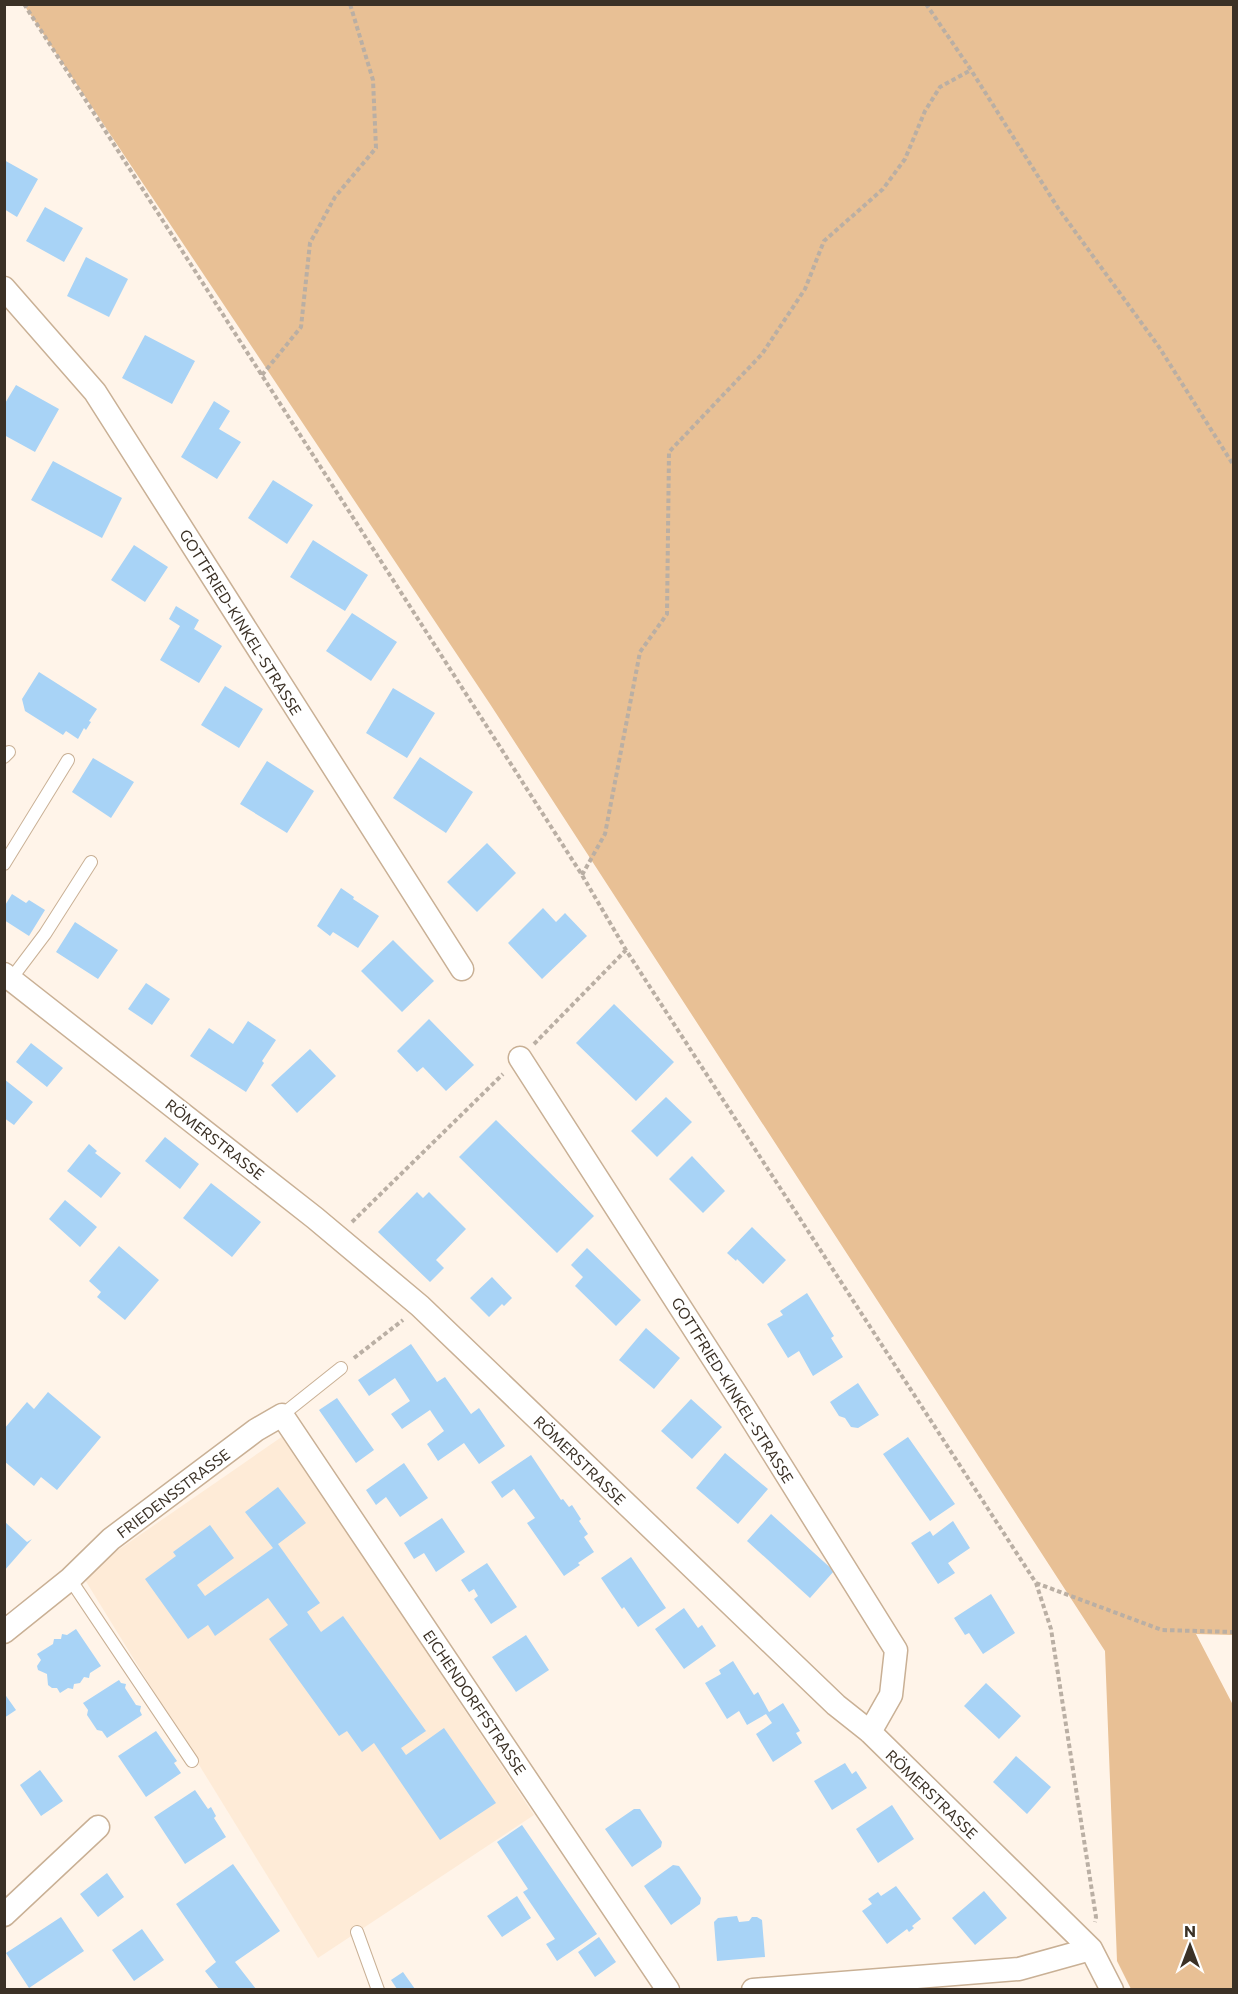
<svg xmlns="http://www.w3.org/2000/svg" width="1238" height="1994" viewBox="0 0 1238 1994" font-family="Commissioner,sans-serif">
	<rect width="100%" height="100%" fill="#fff4e9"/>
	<path fill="#feebd7" d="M283 1436 534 1815 318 1958 82 1575Z"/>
	<path fill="#e8c095" d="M24 5H1233L1234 1635 1196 1634 1233 1705V1989H1131L1117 1961 1105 1651 490 704Z"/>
	<path fill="#a8d3f6" d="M4 160 38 179 17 217 4 209Z
		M45 207 83 228 64 262 26 241Z
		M86 257 128 279 109 317 67 296Z
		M145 335 195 361 172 404 122 378Z
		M16 385 59 409 35 452 4 435V405Z
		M214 401 230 411 219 429 241 442 217 479 181 457Z
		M53 461 122 498 102 538 31 500Z
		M273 480 313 505 287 544 248 518Z
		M313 540 368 575 345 611 290 577Z
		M134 545 168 567 145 602 111 580Z
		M176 606 199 620 194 629 222 646 199 683 160 660 180 626 169 619Z
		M352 613 397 642 371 681 326 651Z
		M39 672 97 709 89 721 91 722 86 730 84 728 78 739 66 731 63 735 25 711 22 699Z
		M225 686 263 709 239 748 201 725Z
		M393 688 435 713 407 758 366 733Z
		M420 757 473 792 446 833 393 798Z
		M93 758 134 782 111 818 72 792Z
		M267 761 314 791 287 833 240 804Z
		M487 843 516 873 477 912 447 882Z
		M341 888 354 897 353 899 379 916 358 948 333 932 330 936 317 926Z
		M12 894 26 903 29 900 45 910 29 936 4 920V907Z
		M543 908 556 922 565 913 587 936 542 979 508 943Z
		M75 922 118 950 98 979 56 952Z
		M393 940 434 981 402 1012 361 971Z
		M146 983 170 999 152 1025 128 1009Z
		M614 1004 674 1062 636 1101 576 1043Z
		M429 1019 474 1065 446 1091 423 1067 417 1072 397 1051Z
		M248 1021 276 1040 262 1061 264 1063 246 1092 190 1056 209 1028 233 1044Z
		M31 1043 63 1068 47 1087 16 1062Z
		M310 1049 336 1076 297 1113 271 1085Z
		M4 1079 33 1102 14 1125 4 1118Z
		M666 1097 692 1122 657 1157 631 1131Z
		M496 1120 594 1216 557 1253 459 1157Z
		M165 1137 199 1164 180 1189 145 1161Z
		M89 1144 97 1151 95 1153 121 1173 101 1198 67 1171Z
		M692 1156 725 1191 703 1213 669 1179Z
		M211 1183 261 1222 232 1257 183 1218Z
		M417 1192 423 1198 429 1192 466 1229 436 1260 444 1268 430 1282 378 1232Z
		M65 1200 97 1227 80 1247 49 1219Z
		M752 1227 786 1260 763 1284 737 1259 736 1261 727 1253Z
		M119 1246 159 1280 125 1320 97 1297 101 1292 89 1281Z
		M587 1248 641 1300 616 1326 575 1286 583 1277 571 1265Z
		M492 1277 512 1298 504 1306 502 1304 489 1317 470 1298Z
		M807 1293 834 1336 831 1338 843 1357 813 1376 799 1351 788 1358 767 1324 783 1315 780 1311Z
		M646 1328 680 1358 654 1389 619 1360Z
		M411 1344 437 1382 445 1377 471 1414 479 1408 505 1446 479 1464 464 1443 438 1461 427 1444 444 1431 430 1410 402 1429 391 1414 410 1401 395 1378 369 1396 358 1380Z
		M858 1383 879 1415 858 1428 851 1427 845 1418 839 1416 830 1402Z
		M48 1392 101 1437 57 1490 41 1477 34 1486 4 1461V1429L27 1402 34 1409Z
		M337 1398 374 1450 356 1463 319 1410Z
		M691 1399 722 1427 692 1459 661 1431Z
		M908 1437 955 1504 930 1521 883 1454Z
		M725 1453 768 1489 738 1524 696 1488Z
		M531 1455 561 1500 563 1499 569 1507 572 1505 581 1519 579 1521 588 1534 584 1537 594 1552 578 1563 580 1565 564 1576 527 1523 535 1518 514 1489 502 1498 491 1482Z
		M404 1463 428 1498 400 1517 386 1497 376 1505 366 1490Z
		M278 1487 306 1523 278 1544 320 1603 307 1612 321 1632 343 1616 426 1731 401 1748 406 1755 444 1728 496 1803 440 1840 374 1743 362 1752 347 1731 339 1736 269 1639 288 1625 268 1598 215 1636 208 1625 188 1639 145 1579 176 1556 173 1552 210 1525 234 1558 197 1585 205 1596 273 1548 245 1512Z
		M771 1514 834 1571 810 1598 747 1541Z
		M442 1518 465 1552 436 1572 424 1553 414 1559 404 1543Z
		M953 1521 970 1548 948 1563 955 1573 938 1584 911 1543 930 1531 933 1536Z
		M5 1522 27 1542 32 1539 4 1571Z
		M631 1557 666 1608 638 1627 624 1607 622 1609 601 1578Z
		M487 1563 517 1607 491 1624 474 1599 478 1596 474 1589 469 1592 461 1580Z
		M991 1594 1015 1633 983 1654 969 1633 965 1635 954 1618Z
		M684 1608 698 1628 702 1625 716 1646 684 1669 655 1629Z
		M76 1629 101 1666 90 1673 89 1678 84 1677 80 1683 74 1684 73 1689 68 1688 60 1693 57 1688H52L48 1685 47 1674 38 1670 37 1666 41 1660 37 1654 53 1644 54 1639H61L62 1634 67 1635Z
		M526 1635 549 1670 516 1692 492 1657Z
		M733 1661 754 1695 758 1692 769 1712 783 1703 800 1731 796 1733 802 1743 773 1762 756 1734 772 1723 766 1714 747 1725 739 1711 727 1719 705 1683 721 1674 719 1670Z
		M119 1680 121 1683 126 1684 125 1688 136 1705 141 1706 140 1711 142 1715 107 1738 102 1731 97 1730 87 1715 88 1710 83 1703Z
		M986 1683 1021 1716 999 1739 964 1706Z
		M4 1693 16 1710 4 1718Z
		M156 1731 177 1761 174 1763 181 1773 146 1797 118 1756Z
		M1016 1756 1051 1787 1027 1814 993 1782Z
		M845 1763 852 1774 856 1771 867 1788 832 1810 814 1781Z
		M40 1770 63 1801 41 1816 20 1785Z
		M195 1790 208 1809 211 1807 216 1816 214 1818 226 1837 185 1864 154 1817Z
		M892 1805 914 1839 878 1863 856 1829Z
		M634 1809H640L662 1842 661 1847 632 1867 605 1829Z
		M522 1825 597 1934 557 1961 546 1944 555 1939 523 1892 528 1889 497 1842Z
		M233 1864 280 1931 235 1962 256 1989H219L205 1971 216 1962 176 1904Z
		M673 1865 679 1866 701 1898 700 1904 671 1925 644 1886Z
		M107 1873 124 1897 98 1917 80 1894Z
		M896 1886 921 1919 912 1926 914 1928 909 1932 907 1929 887 1944 862 1911 872 1904 868 1899 878 1892 881 1896Z
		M984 1891 1007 1918 975 1945 952 1918Z
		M517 1896 531 1918 502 1937 487 1916Z
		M737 1916 739 1922 749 1921 752 1917H757L762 1920 765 1957 717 1961 714 1922 718 1918Z
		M61 1917 84 1951 29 1988 6 1953Z
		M142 1929 164 1960 134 1981 112 1950Z
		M599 1937 616 1962 595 1977 578 1952Z
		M403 1972 415 1989H397L391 1980Z"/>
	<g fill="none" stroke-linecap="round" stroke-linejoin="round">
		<defs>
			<path id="lane" d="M4 757 9 752
				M4 864 68 760
				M11 979 45 934 91 862
				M282 1415 341 1368
				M70 1579 192 1761
				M357 1932 378 1990"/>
			<path id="street" d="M4 288 95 392 462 969
				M4 974 315 1218 420 1306 836 1705 870 1732 1091 1949 1112 1990
				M520 1058 745 1408 896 1650 891 1695 870 1732
				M4 1632 70 1579 111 1539 256 1430 282 1415 668 1990
				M4 1915 98 1827
				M753 1990 1019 1969 1091 1949"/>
		</defs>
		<use href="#lane" stroke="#c9b095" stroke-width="14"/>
		<use href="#street" stroke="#c9b095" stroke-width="25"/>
		<path stroke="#baafa4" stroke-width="4" stroke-dasharray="4.5 3" stroke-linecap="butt" d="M24 4 582 875 626 950 1036 1583 1051 1629 1096 1917 1095 1922
			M926 4 971 70 1058 208 1159 347 1234 466
			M262 375 301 327 310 243 335 197 376 148 373 80 350 4
			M582 875 605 834 640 652 667 614 669 452 762 354 805 289 824 241 883 189 905 159 925 111 940 87 971 70
			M534 1044 626 950
			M352 1222 503 1074
			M354 1358 403 1320
			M1036 1583 1162 1630 1234 1632"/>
		<use href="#lane" stroke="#fff" stroke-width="12"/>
		<use href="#street" stroke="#fff" stroke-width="22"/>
	</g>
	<g text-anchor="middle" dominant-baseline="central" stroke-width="6" stroke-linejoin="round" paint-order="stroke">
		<g font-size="15" fill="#3b3126" stroke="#fff">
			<text transform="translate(241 622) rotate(58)">GOTTFRIED-KINKEL-STRASSE</text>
			<text transform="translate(215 1139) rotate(38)">RÖMERSTRASSE</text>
			<text transform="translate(733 1390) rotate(58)">GOTTFRIED-KINKEL-STRASSE</text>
			<text transform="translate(580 1460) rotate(44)">RÖMERSTRASSE</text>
			<text transform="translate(173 1493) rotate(-37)">FRIEDENSSTRASSE</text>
			<text transform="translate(475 1702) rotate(56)">EICHENDORFFSTRASSE</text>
			<text transform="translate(932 1794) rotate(44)">RÖMERSTRASSE</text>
		</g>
	</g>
	<rect width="1238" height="1994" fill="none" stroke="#3b3126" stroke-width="12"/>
	<g transform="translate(1190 1946)" stroke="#ffffff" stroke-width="4.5" paint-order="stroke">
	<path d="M0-4.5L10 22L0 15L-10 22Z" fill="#3b3126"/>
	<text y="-9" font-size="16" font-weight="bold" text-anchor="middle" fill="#3b3126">N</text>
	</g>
</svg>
